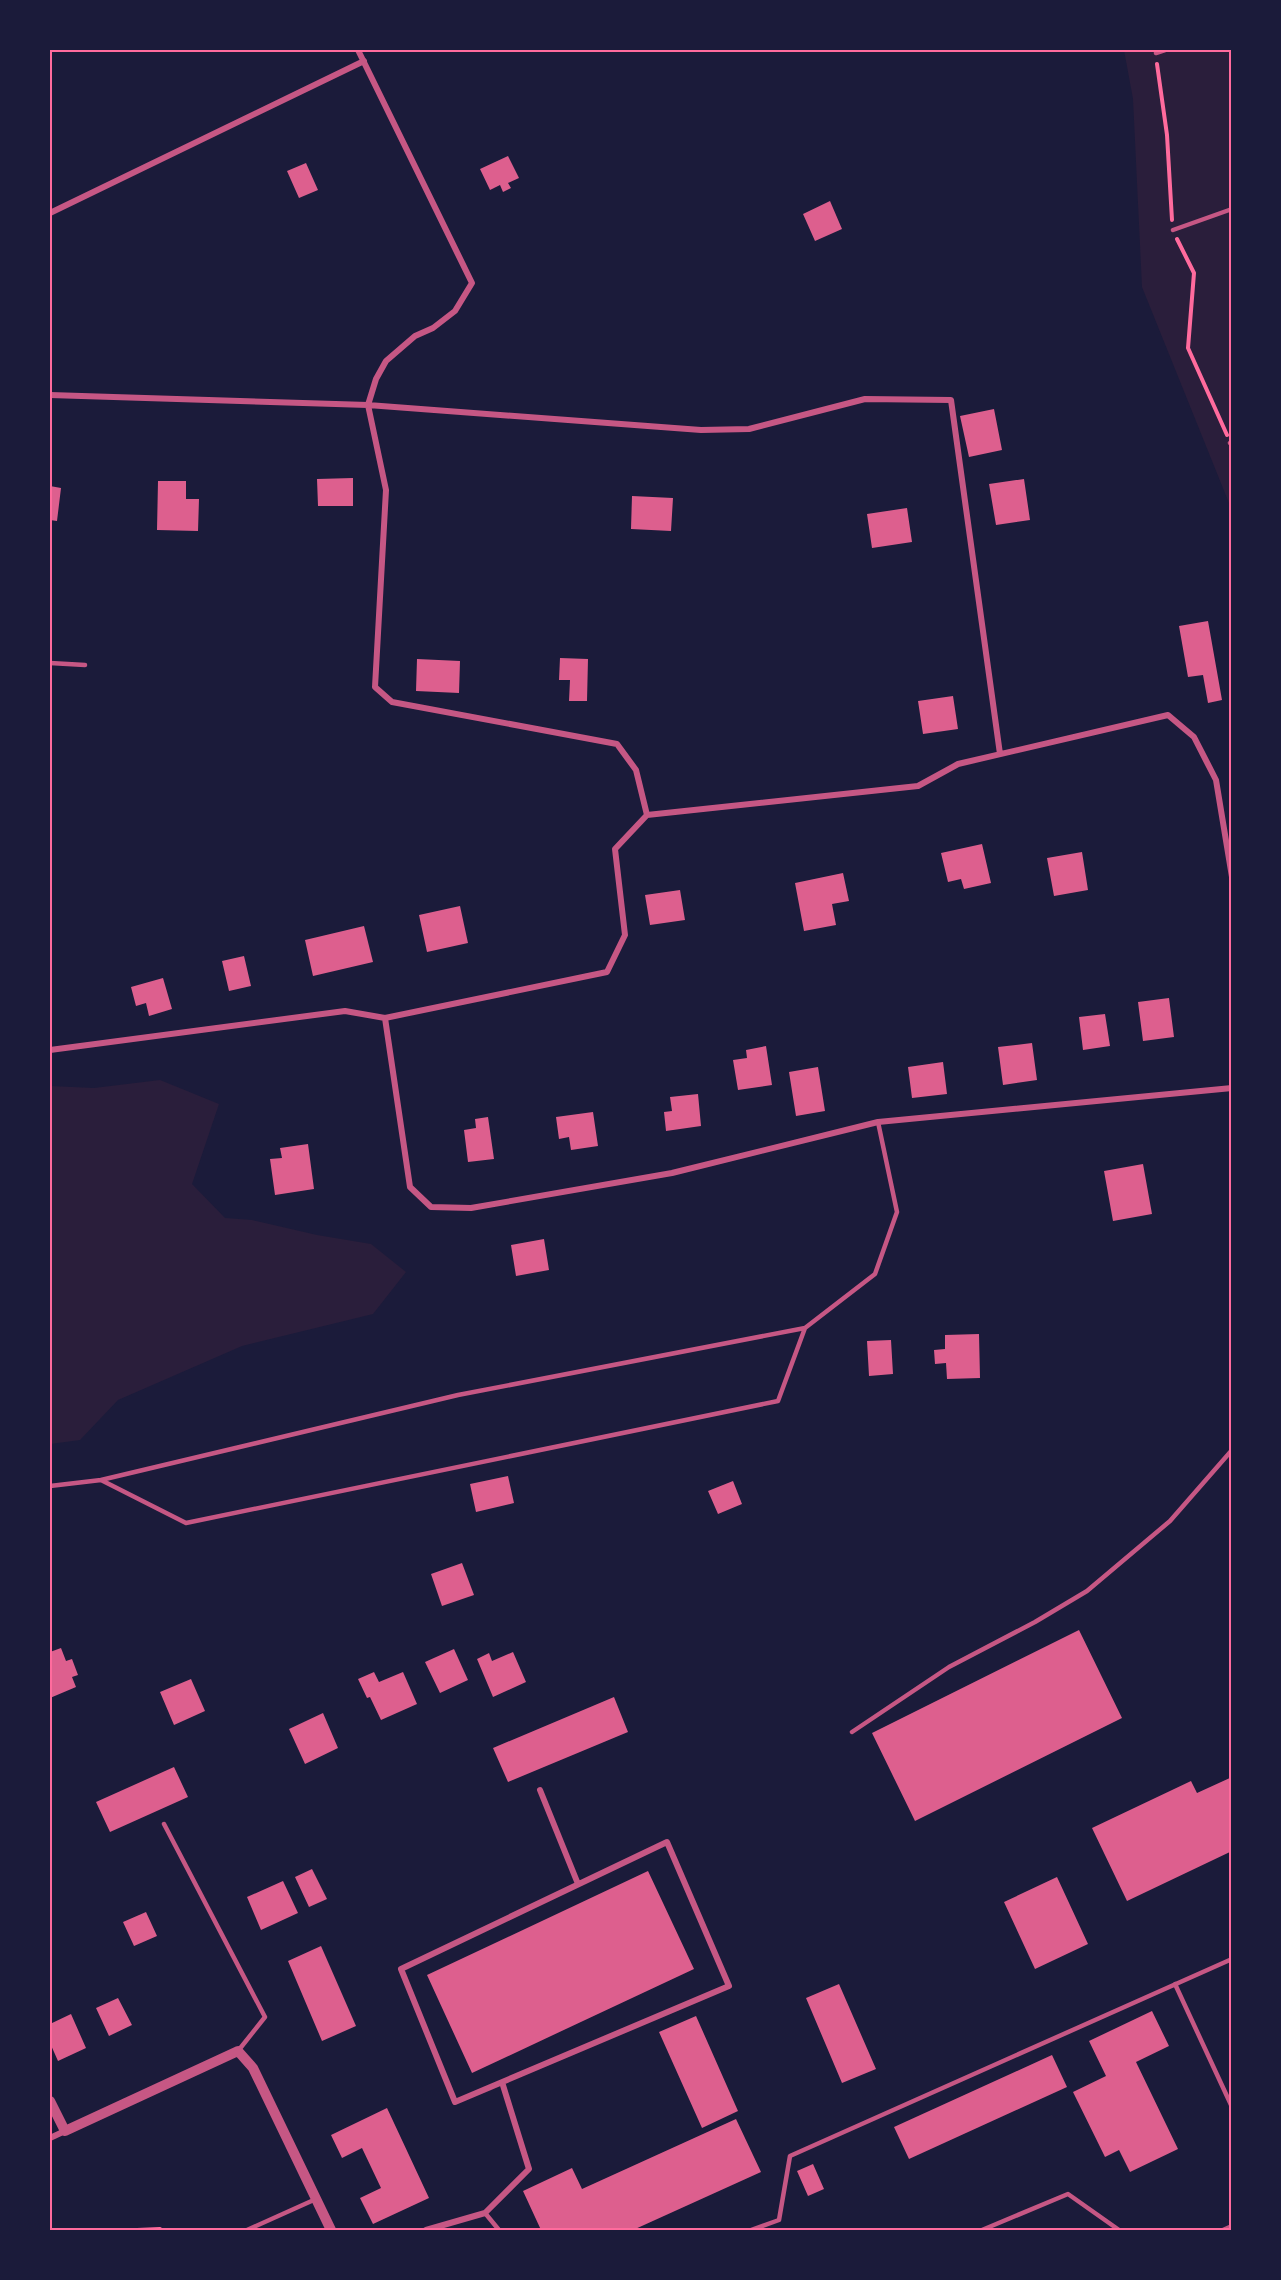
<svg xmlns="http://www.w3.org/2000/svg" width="1281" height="2280" viewBox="0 0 1281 2280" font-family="'DM Sans',sans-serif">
	<rect width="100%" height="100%" fill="#1b1b3a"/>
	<path fill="#2a1e3b" d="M1124 50H1231V508L1142 287 1133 99Z
		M160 1080 219 1104 192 1184 225 1218 252 1220 317 1235 371 1244 406 1272 373 1314 242 1346 118 1400 80 1440 50 1444V1086L94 1088Z"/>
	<path fill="#dd5f8e" d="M508 156 519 178 508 183 511 188 503 192 500 185 490 190 480 169Z
		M306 163 318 190 299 198 287 171Z
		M830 201 842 229 815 241 803 214Z
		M994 409 1002 450 969 457 960 416Z
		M353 478V506H318L317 479Z
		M1024 479 1030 520 996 525 989 484Z
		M158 481H186V499H199L198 531 157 530Z
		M50 486 61 488 57 521 50 520Z
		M632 496 673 498 671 531 631 529Z
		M907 508 912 542 872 548 867 514Z
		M1208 621 1222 700 1208 703 1203 675 1188 677 1179 626Z
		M560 658 588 659 587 701H569L570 680H559Z
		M417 659 460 661 459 693 416 691Z
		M953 696 958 729 923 734 918 701Z
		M982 844 991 883 964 889 961 879 948 882 941 853Z
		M1082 852 1088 890 1054 896 1047 858Z
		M843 873 849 901 832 904 836 925 804 931 795 883Z
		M680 890 685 920 650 925 645 895Z
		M460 906 468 943 427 952 419 915Z
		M364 926 373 962 313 976 305 940Z
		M244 956 251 986 229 991 222 961Z
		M163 978 172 1009 149 1016 146 1003 136 1006 131 987Z
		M1169 998 1174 1037 1143 1041 1138 1002Z
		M1105 1014 1110 1046 1083 1050 1079 1017Z
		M1032 1043 1037 1080 1003 1085 998 1047Z
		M766 1046 772 1085 738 1090 733 1060 747 1058 746 1050Z
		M943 1062 947 1094 912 1098 908 1067Z
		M818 1067 825 1111 796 1116 789 1072Z
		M698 1094 701 1126 666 1131 664 1112 672 1111 670 1097Z
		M593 1112 598 1146 571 1150 569 1137 559 1139 556 1117Z
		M488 1117 494 1159 468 1162 464 1130 476 1128 475 1119Z
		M308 1144 314 1189 275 1195 270 1159 282 1158 280 1148Z
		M1143 1164 1152 1214 1113 1221 1104 1171Z
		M544 1239 549 1270 516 1276 511 1245Z
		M979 1334 980 1378 947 1379 946 1363 935 1364 934 1350 945 1349V1335Z
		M891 1340 893 1374 869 1376 867 1341Z
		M508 1476 514 1503 476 1512 470 1484Z
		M733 1481 742 1504 718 1514 708 1491Z
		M462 1563 474 1595 442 1606 431 1574Z
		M1079 1630 1122 1718 915 1821 872 1733Z
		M61 1648 66 1661 72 1659 78 1675 72 1677 76 1687 50 1698V1652Z
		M454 1649 468 1680 440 1693 425 1662Z
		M513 1652 526 1682 493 1697 477 1659 489 1653 492 1661Z
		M374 1672 379 1682 403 1672 417 1704 381 1720 370 1697 367 1698 358 1679Z
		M191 1679 205 1711 174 1725 160 1692Z
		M614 1697 628 1732 508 1782 493 1748Z
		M323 1713 338 1748 305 1764 289 1729Z
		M174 1767 188 1797 110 1832 96 1802Z
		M1232 1777V1851L1127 1901 1092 1828 1191 1781 1197 1793Z
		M312 1869 327 1899 309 1907 295 1877Z
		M648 1871 694 1969 472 2073 427 1975Z
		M1057 1877 1088 1944 1035 1969 1004 1902Z
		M283 1881 298 1913 261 1930 247 1897Z
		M146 1912 157 1936 134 1946 123 1922Z
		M321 1946 356 2026 322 2041 288 1961Z
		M839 1984 876 2069 842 2083 806 1998Z
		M118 1998 132 2025 109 2036 96 2008Z
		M1152 2011 1169 2046 1136 2062 1178 2149 1130 2172 1119 2150 1105 2157 1073 2092 1106 2076 1089 2041Z
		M71 2014 86 2048 58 2061 50 2043V2024Z
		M696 2016 738 2111 702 2128 659 2032Z
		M1052 2055 1067 2087 909 2159 894 2127Z
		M387 2108 429 2198 373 2224 360 2198 381 2188 362 2148 342 2158 331 2135Z
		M736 2119 761 2172 633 2230H541L523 2191 572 2168 582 2189Z
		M813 2164 824 2189 808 2196 797 2171Z"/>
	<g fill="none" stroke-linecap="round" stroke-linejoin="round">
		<path stroke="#ff6b9d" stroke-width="4" d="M1157 64 1167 135 1172 220
			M1177 239 1194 273 1188 348 1227 435
			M137 2230 160 2229"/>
		<path stroke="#c65784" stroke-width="4.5" d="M1156 53 1165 50
			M1173 230 1232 209
			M1230 443 1232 442
			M50 663 85 665
			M101 1480 458 1395 805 1328
			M50 1486 101 1480 186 1523 778 1401 805 1328 875 1274 897 1212 878 1122
			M852 1732 949 1667 1035 1622 1087 1591 1170 1521 1232 1450
			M164 1824 265 2017 238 2051
			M1175 1984 1232 2107
			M485 2213 499 2230
			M247 2230 316 2199
			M751 2230 779 2220 790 2156 1232 1959
			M982 2230 1068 2194 1119 2230
			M1223 2230 1232 2226"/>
		<path stroke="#c65784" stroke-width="6" d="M358 50 472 283 455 311 433 328 415 336 386 361 376 379 368 405 386 490 375 687 392 702 617 744 636 770 647 815
			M50 213 364 61
			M50 395 368 405 701 430 749 429 865 399 951 400 1000 754
			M385 1018 607 972 625 935 615 849 647 815 918 786 958 764 1168 715 1194 737 1216 780 1232 877
			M50 1050 345 1011 385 1018 410 1187 431 1207 471 1208 672 1173 878 1122 1232 1088
			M540 1790 578 1884
			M667 1842 729 1986 455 2102 401 1969Z
			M50 2138 65 2131
			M426 2230 485 2213 529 2169 502 2082"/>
		<path stroke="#c65784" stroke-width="10" d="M50 2101 65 2131 238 2051 253 2068 331 2230"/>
	</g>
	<rect width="1281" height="2280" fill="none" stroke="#1b1b3a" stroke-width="102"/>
	<rect x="51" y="51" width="1179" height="2178" fill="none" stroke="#ff6b9d" stroke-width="2"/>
</svg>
